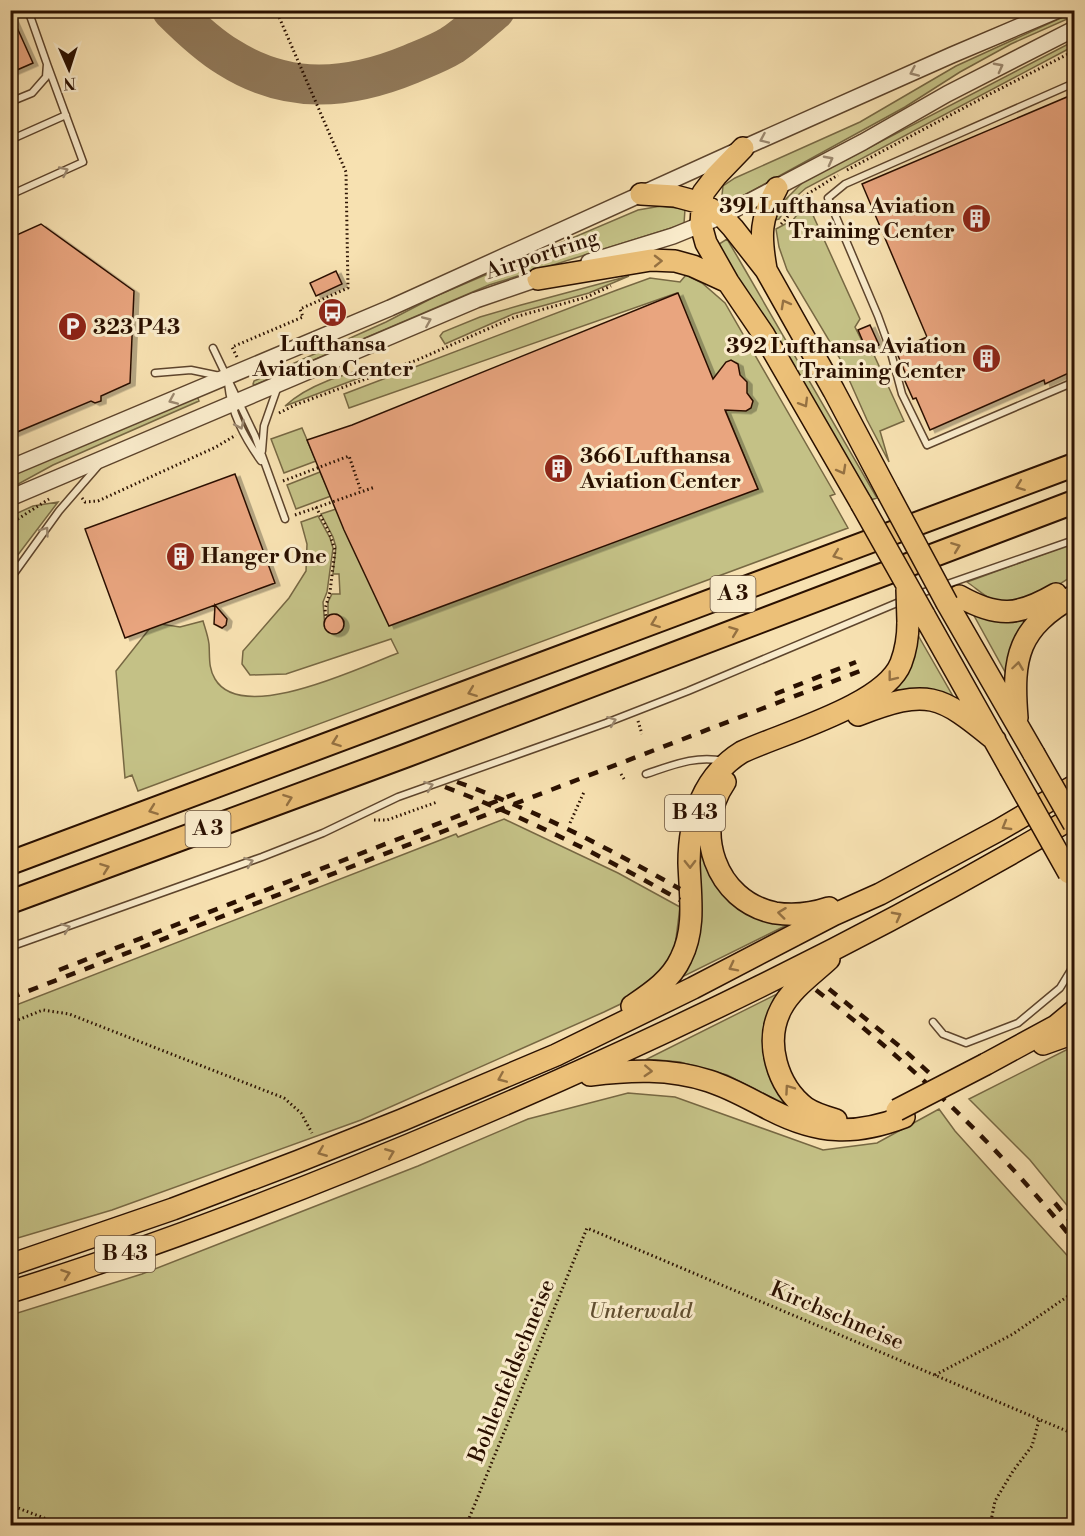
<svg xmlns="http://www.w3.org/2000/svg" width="1085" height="1536" viewBox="0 0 1085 1536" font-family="'Libre Bodoni',serif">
	<defs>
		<filter id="shadow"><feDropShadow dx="5" dy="2.5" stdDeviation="0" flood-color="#0004"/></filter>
	</defs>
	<rect width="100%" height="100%" fill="#f7e1b1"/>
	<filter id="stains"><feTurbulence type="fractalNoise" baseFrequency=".00333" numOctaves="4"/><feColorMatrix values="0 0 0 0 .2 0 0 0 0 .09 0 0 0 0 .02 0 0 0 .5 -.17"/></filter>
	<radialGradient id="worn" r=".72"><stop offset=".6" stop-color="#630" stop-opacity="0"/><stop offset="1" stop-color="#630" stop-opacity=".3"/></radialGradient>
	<path fill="#c4c186" stroke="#776843" stroke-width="1.5" d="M1074 12V16L1011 44 960 72 905 107 739 198 729 199 722 195 723 186 735 178 860 122 956 66Z
		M1074 41V46L806 188 791 201 779 219 775 220 785 200 803 182Z
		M807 202 860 319 855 327 869 355H874L904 421 880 431 889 462 867 420 839 357 787 270 779 247 776 229 793 220Z
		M661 206 685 209 684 224 489 285 255 385 253 384 254 381 386 322 436 296 638 210Z
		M727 239 744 268 877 498 870 500C820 414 772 328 716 246Z
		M686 275 702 283 725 303 835 494 830 496 848 528 138 791 132 775 125 778 116 671 154 623 180 627 203 621C205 628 208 636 209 644 210 657 208 667 215 679 242 725 361 667 398 653L391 639 286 674 250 675 242 664 243 651 289 598 306 571 307 544 301 522 318 516 330 538 333 548 327 592 323 602 325 628C330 634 336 635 342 630L344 621 337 614 328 616V602L332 594H340L339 574H333L336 547 333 537 321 514 336 509 758 489 677 293 349 408 344 394 617 290 650 278 680 282Z
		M629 276 589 293 513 314 445 344 440 336 443 332 480 317 521 305Z
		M389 362 391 366 285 406C312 381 354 372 389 362Z
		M197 396 199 401 53 465 11 488V474Z
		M302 428 316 461 284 473 271 439Z
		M320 472 331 496 296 509 287 485Z
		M58 502 11 564V516L33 506Z
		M1074 543V575C1055 587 1018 612 995 601 985 597 976 588 967 582Z
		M1041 610 1009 679 972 612Z
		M919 637 954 698 927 689 893 690 916 638Z
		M504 819 618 873 680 907 674 954 650 986 629 1000 604 1012 361 1120 112 1210 11 1240V1007L456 834 458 837Z
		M699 836 707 857 791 923 678 979Z
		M781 992 787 1105 727 1075 680 1062 647 1059Z
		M1074 1046V1214L1030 1160 969 1099Z
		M628 1093 675 1097 823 1150 877 1143 939 1109 955 1131 1074 1263V1525L11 1526V1315L142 1274 418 1166 528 1119Z"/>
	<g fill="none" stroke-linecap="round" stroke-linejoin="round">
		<path stroke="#907858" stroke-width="40" d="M172 10C189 27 208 45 228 57 288 95 348 90 411 64 425 58 439 53 452 45 467 35 481 22 495 10"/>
	</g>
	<path fill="#e9a57f" stroke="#2a1000" stroke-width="1.5" filter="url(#shadow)" d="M10 12 33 63 10 73Z
		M1074 94V367L1069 369 1071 372 1045 384 1044 380 930 430 916 398 913 399 904 379 907 377 896 351 927 337 862 184Z
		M41 224 134 291 130 383 101 396V401L95 403 91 401 10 435V238Z
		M336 271 342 284 316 296 310 283Z
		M678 293 713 379 726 362 731 360 738 364 740 375 747 382V393L753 401 751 408 746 411 725 410 758 489 389 626 344 530 307 440 352 425Z
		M870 325 879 345 867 351 858 330Z
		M235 474 275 583 125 638 85 529Z
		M215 605 227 619 226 625 222 628 214 624Z
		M324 624a10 10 0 1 1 20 0a10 10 0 1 1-20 0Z"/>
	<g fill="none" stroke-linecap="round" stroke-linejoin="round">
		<defs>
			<path id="service" d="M1074 83 845 184 828 198 878 316 890 349 902 394 927 445 1074 382
				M10 102 32 93 46 77 47 64 28 10
				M10 140 66 115
				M10 195 83 162 47 64
				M213 348 255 436 285 519
				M155 373 191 370 220 376
				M228 383C231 413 244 437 261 461
				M262 451 264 426 278 386
				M10 579 59 511 98 466
				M916 595 1074 540
				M646 774C673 765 696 755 724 761
				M10 947 262 857 323 833 398 797 606 723 688 691 904 600
				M933 1022 943 1034 966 1043 1018 1023 1060 988 1074 965"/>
			<path id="tertiary" d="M589 262 673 236 722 216 863 142 947 94 1074 29
				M10 468 390 308 743 148 952 55 1058 10
				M10 498 476 300 546 276"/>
			<path id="trunk" d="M743 148 716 176 703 193 701 225 706 243 728 282 764 335 861 503
				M641 194 675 196 701 203 722 216 733 228 766 270 834 391 888 493
				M766 269C760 235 760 219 777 188
				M538 279 651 260 675 261 693 266 728 282
				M959 596C998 618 1018 616 1056 594
				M947 603 1034 754
				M924 615 1010 768
				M858 715C928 688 939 694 995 740
				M1017 718C1012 656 1018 628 1074 596
				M725 782C692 830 715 901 775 913 794 916 811 914 829 908
				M829 959C813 974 791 989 781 1009 764 1042 777 1086 806 1108 815 1114 826 1117 836 1120
				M632 1006C651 993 671 980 681 958 696 928 690 895 689 863 689 819 703 776 742 752 783 733 885 705 901 663 906 650 908 636 908 622
				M1043 1044 1074 1033
				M986 1064 1056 1026 1074 1011
				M590 1075C630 1070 669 1068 709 1081 731 1088 751 1100 771 1110 818 1134 854 1136 904 1117
				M10 1265 173 1209 299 1161 402 1120 556 1055 693 988 833 915 880 894 999 830 1074 786
				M10 1292C164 1244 313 1186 461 1123 671 1034 878 933 1074 817"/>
			<path id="motorway" d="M10 863 1074 465
				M10 902 405 756 1074 502"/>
		</defs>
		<use href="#service" stroke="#5d442c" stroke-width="9"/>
		<use href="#tertiary" stroke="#5d442c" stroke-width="18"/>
		<use href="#trunk" stroke="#2a1000" stroke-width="24"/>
		<use href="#motorway" stroke="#2a1000" stroke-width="26"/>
		<path stroke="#2a1000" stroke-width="3" stroke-dasharray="1.5 3" stroke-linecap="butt" d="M847 170 990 94 1074 51
			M781 224 786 219 798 200 838 175
			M237 357 232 347 303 317 300 309 348 288 346 172 276 10
			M279 413 295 405 417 360 515 317 587 297 611 286
			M283 481 349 456 361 491
			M82 498 85 502 98 501 216 447 236 435
			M316 507 329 532 335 550 330 592 325 609 326 617
			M295 515 375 487
			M10 524 49 499
			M638 721 642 734
			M621 774 624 779
			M374 820H387L437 802
			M570 823 584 792
			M10 1023 43 1010 69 1014 284 1098 301 1113 312 1133
			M935 1375 1013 1334 1074 1292
			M10 1505 65 1526
			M466 1526 587 1228 1074 1434
			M990 1526 995 1501 1013 1471 1032 1446 1039 1420"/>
		<use href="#service" stroke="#faeccc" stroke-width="6"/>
		<use href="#tertiary" stroke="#faeccc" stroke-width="15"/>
		<use href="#trunk" stroke="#ecc078" stroke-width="21"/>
		<use href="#motorway" stroke="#ecc078" stroke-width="22"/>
		<path stroke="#2a1000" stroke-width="4.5" stroke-dasharray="10 10" stroke-linecap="butt" d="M775 694 856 662
			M457 782C535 810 608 848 680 889
			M445 787C527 818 604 857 680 900
			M59 970 515 794
			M829 989 903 1049 950 1092
			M816 990C911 1064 999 1146 1074 1241
			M10 998 860 671
			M1055 1203 1074 1226"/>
		<defs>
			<path id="trunk-bridge" d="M888 493 947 603
				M861 503 924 615
				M907 589 908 622
				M1034 754 1074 824
				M1010 768 1069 873
				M897 1110 986 1064"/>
		</defs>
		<use href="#trunk-bridge" stroke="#2a1000" stroke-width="24" stroke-linecap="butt"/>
		<use href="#trunk-bridge" stroke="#ecc078" stroke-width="21"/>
	</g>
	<defs><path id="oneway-chevron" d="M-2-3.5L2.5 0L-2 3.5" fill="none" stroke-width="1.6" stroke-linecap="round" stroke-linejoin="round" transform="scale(1.5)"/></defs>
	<g stroke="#9c8970">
		<use href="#oneway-chevron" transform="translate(999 67) rotate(-28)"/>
		<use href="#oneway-chevron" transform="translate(914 72) rotate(156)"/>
		<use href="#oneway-chevron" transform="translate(764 139) rotate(156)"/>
		<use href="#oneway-chevron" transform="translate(829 160) rotate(-28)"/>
		<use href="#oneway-chevron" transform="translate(64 171) rotate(-25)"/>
		<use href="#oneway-chevron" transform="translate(427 321) rotate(-23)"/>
		<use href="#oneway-chevron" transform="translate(173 400) rotate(157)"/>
		<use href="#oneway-chevron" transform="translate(240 425) rotate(66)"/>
		<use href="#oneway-chevron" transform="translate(45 531) rotate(-54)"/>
		<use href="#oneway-chevron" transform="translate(612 721) rotate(-21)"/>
		<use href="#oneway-chevron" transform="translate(429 786) rotate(-20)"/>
		<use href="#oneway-chevron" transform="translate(249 862) rotate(-20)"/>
		<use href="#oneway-chevron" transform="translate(66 928) rotate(-20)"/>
	</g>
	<g stroke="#957142">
		<use href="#oneway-chevron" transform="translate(658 261) rotate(-1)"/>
		<use href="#oneway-chevron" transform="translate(785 304) rotate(-119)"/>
		<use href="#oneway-chevron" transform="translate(804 403) rotate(59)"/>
		<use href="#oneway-chevron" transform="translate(842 470) rotate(61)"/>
		<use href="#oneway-chevron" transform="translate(1020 486) rotate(159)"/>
		<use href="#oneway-chevron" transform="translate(956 547) rotate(-21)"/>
		<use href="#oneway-chevron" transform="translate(837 555) rotate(159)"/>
		<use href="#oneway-chevron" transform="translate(655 623) rotate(159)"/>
		<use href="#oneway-chevron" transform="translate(734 631) rotate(-21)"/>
		<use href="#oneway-chevron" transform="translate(1018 666) rotate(-82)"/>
		<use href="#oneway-chevron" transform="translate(892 677) rotate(128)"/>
		<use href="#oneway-chevron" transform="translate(472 692) rotate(159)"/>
		<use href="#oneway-chevron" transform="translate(336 742) rotate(160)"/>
		<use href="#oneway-chevron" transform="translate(288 799) rotate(-20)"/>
		<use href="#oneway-chevron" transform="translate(153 810) rotate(160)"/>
		<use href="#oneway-chevron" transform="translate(1006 826) rotate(150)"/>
		<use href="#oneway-chevron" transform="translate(690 864) rotate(89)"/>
		<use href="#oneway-chevron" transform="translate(105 868) rotate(-20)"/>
		<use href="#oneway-chevron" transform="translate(782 913) rotate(-173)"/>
		<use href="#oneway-chevron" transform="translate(897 916) rotate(-28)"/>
		<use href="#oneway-chevron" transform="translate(733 967) rotate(153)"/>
		<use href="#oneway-chevron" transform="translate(648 1071) rotate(3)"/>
		<use href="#oneway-chevron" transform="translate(502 1078) rotate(157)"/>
		<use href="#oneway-chevron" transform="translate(789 1089) rotate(-125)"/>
		<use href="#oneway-chevron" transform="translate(322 1152) rotate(158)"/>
		<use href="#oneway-chevron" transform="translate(390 1153) rotate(-22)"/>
		<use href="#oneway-chevron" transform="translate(66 1274) rotate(-19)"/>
	</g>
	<defs>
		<symbol id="building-disc" viewBox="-11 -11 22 22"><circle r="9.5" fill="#8f2418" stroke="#faeccc"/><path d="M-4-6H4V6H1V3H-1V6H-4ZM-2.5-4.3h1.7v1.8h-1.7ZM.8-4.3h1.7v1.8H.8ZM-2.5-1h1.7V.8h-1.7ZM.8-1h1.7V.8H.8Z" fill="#fff"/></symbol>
		<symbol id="bus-disc" viewBox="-11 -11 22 22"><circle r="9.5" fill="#8f2418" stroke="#faeccc"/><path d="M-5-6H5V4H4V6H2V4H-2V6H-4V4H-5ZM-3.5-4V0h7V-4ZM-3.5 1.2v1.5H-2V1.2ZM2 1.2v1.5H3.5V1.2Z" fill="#fff"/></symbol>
		<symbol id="parking-disc" viewBox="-11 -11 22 22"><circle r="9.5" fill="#8f2418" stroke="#faeccc"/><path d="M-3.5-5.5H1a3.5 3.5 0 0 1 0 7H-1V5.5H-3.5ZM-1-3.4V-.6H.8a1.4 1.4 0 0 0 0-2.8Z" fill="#fff"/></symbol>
	</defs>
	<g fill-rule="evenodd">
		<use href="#building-disc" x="960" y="202" width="33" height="33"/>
		<use href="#bus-disc" x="316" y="296" width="33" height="33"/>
		<use href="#parking-disc" x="56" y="310" width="33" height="33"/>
		<use href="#building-disc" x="970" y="342" width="33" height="33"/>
		<use href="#building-disc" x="542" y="452" width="33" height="33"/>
		<use href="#building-disc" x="164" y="540" width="33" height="33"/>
	</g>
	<g text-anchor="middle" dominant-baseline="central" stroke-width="6" stroke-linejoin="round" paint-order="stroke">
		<g fill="#faeccc" stroke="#68523d" stroke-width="1.5">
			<rect x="710.5" y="576" width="45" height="36" rx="4.5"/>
			<rect x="665" y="795" width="60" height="36" rx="4.5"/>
			<rect x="185.5" y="811" width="45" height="36" rx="4.5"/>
			<rect x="95" y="1236" width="60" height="36" rx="4.5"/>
		</g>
		<g font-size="21" font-weight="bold" fill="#2a1000">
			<text x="733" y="594">A 3</text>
			<text x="695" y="813">B 43</text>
			<text x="208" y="829">A 3</text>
			<text x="125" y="1254">B 43</text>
		</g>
		<g font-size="22" font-weight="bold" fill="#2a1000" stroke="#faeccc" text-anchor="start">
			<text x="955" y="206" text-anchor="end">391 Lufthansa Aviation<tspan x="955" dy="25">Training Center</tspan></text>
			<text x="93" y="327">323 P43</text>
			<text x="333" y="344" text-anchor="middle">Lufthansa<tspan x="333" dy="25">Aviation Center</tspan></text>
			<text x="966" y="346" text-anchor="end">392 Lufthansa Aviation<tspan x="966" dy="25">Training Center</tspan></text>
			<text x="580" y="456">366 Lufthansa<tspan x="580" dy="25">Aviation Center</tspan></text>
			<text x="201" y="556">Hanger One</text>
		</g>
		<g font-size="22" fill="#2a1000" stroke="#faeccc">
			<text transform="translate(542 255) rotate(-18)">Airportring</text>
			<text transform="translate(837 1316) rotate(23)">Kirchschneise</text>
			<text transform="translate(512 1371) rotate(-68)">Bohlenfeldschneise</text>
		</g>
		<g font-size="22" font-style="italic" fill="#604e2f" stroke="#faeccc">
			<text x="640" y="1311">Unterwald</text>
		</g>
	</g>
	<rect width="1085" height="1536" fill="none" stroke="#f7e1b1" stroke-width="36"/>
	<rect x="12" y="12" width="1061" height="1512" fill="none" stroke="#2a1000" stroke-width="3"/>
	<rect x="18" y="18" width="1049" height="1500" fill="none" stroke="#2a1000" stroke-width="1.5"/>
	<g transform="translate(69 69) rotate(177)" stroke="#faeccc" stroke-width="4.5" paint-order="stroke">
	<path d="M0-4.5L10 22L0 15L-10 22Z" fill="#2a1000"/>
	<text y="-9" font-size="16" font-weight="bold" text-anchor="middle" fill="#2a1000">N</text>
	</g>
	<rect width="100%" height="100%" filter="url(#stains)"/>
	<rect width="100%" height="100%" fill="url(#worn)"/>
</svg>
